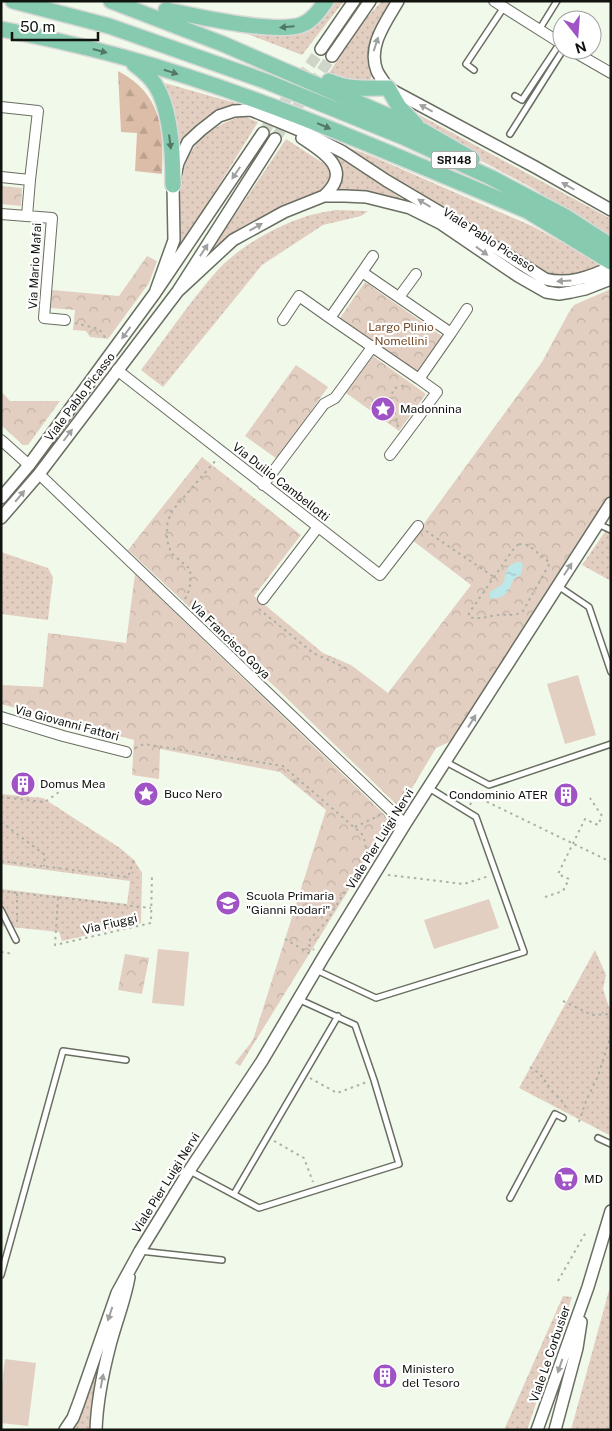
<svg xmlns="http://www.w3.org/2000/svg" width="612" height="1431" viewBox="0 0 612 1431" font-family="'Public Sans',sans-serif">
	<defs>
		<pattern id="grass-dots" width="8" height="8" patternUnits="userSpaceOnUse" patternTransform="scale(1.25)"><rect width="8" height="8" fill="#e3cfc1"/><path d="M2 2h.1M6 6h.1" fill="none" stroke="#c2b1a5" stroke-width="1.8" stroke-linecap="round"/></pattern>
		<pattern id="forest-firs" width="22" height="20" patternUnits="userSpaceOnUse" patternTransform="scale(1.25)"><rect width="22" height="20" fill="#dbbda8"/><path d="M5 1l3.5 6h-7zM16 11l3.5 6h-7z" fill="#bba28f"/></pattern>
		<pattern id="park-crowns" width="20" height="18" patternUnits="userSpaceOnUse" patternTransform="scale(1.25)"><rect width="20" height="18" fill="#e3cfc1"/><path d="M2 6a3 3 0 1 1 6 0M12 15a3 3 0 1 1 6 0" fill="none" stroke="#c2b1a5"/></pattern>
		<pattern id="water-ripples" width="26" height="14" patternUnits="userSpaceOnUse" patternTransform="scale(1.25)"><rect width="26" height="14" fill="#bde8e9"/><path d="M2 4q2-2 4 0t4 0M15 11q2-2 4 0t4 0" fill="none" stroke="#a1c6c7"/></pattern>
	</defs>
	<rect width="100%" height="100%" fill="#f1f9ea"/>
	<path fill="url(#grass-dots)" d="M333 1H344L302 55 242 32 301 34 315 24Z
		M382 1H396L371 71C376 86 353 84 344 81 339 79 334 76 329 73L363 22Z
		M154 80 253 108 233 110 181 154Z
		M403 106 611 219V237L532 188 428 132Z
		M239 117H246L258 122 175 256C184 195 166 142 239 117Z
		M286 139 326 165C332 175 331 180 327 190L291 205 200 267Z
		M337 143 374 157 532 226 605 266 566 279 541 274Z
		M328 153 339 157 414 207 339 191 341 177Z
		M336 210 368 211 361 216 323 225 262 265 163 387 141 370C166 337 189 303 216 272 234 251 272 228 299 219 311 214 324 212 336 210Z
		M611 523V581L582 565Z
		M1 552 48 568 53 577 48 620 1 614Z
		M1 794 43 798 120 848 134 860 142 873 141 923 62 941 59 932 1 926V889L127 904 130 881 1 864Z
		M595 950 606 975 603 989 611 1013V1136L519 1088Z
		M611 1283V1430H571Z
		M119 1296 99 1371 90 1430H72Z
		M563 1296 572 1297 527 1430H504Z"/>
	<path fill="url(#forest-firs)" d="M118 71C162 94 164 130 162 174L135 171 137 133 121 132Z"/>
	<path fill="url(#park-crowns)" d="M1 186 22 188 21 206 1 204Z
		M147 256 157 261 149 283 108 339 90 337 86 331 73 330 75 310 51 308 52 290 119 296Z
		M365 282 442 336 417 372 340 318Z
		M611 289V498L456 739 436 748 405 800 397 805 272 684 128 550 202 457 301 535 254 596 323 653 351 665 388 693 471 585 412 540 542 362 569 312 574 305Z
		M373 356 426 394 399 431 346 393Z
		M296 365 328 387 277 459 245 436Z
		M1 391 10 401H60L28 445H23L1 425Z
		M135 574 384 814 390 823 240 1066 235 1063 253 1040 326 810 280 772 160 749 159 779 132 775 134 740 1 704V685L43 687 48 633 126 643Z
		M125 954 149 958 142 994 118 990Z"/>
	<path fill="#e3cfc1" d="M578 675 596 735 565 744 547 684Z
		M489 899 499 928 434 949 424 920Z
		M158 949 189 952 184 1006 152 1003Z
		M5 1359 36 1363 28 1426 1 1423V1392Z"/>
	<path fill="url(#water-ripples)" d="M516 562H521L523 565 521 574 513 580 509 590 502 597 490 599V592L503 584 508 567Z"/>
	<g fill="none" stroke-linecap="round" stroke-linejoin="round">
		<path stroke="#cfd6c9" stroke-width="11" stroke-dasharray="11 5.5" stroke-linecap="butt" d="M263 133 321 49
			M275 139 332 56"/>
		<defs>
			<path id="service" d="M539 30 557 1
				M474 70 466 64 504 7
				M515 96 522 100 560 43
				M510 134 563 50
				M598 524 611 530
				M558 586 589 607 611 672
				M446 762 489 785 611 744
				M1 910 16 940
				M316 970 376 998 524 952 476 817 429 788
				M598 1138 611 1144
				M190 1171 259 1208 399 1164 374 1080 355 1025 298 999
				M234 1194 338 1016
				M510 1198 555 1114 563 1118
				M140 1251 222 1260
				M1 1275 63 1051 126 1060"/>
			<path id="minor" d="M494 1 562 44
				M571 50 611 73
				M1 107 38 111 30 180
				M1 177 30 180 27 216
				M1 214 52 218 44 318 65 320
				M362 272 451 333 419 379 330 318Z
				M362 272 373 256
				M399 297 416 274
				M283 320 299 296 330 318
				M451 333 467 309
				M117 370 380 575 418 526
				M1 440 29 465
				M390 455 437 392 419 379
				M39 474 405 824
				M263 485 324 404 335 398 373 346
				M263 599 318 527
				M1 717 63 736 126 752"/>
			<path id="tertiary" d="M398 1C386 22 367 46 377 71 380 77 384 82 388 88L535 167 611 210
				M321 49 354 1
				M332 56 370 1
				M302 138C325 153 353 170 324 196
				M178 291 233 240 284 212 324 196H345L366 197 410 208 440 223 518 276 546 292 559 294 571 292 585 289 611 279
				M155 293 174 240 173 185 178 163 188 142 201 130 219 116 234 111 251 110 306 133 343 152 387 181 448 217 545 279C568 285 590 277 611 267
				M1 498 29 465 155 293 263 133
				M1 518 39 474 178 291 275 139
				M65 1430 73 1418 79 1402 117 1293 140 1251 189 1171 262 1061 324 956 405 824 611 503
				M96 1430C97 1401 103 1372 110 1345 116 1322 125 1300 129 1277
				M537 1430 588 1287 611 1211
				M555 1430 577 1348 581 1322"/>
			<path id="primary" d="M13 1 109 26 265 81 403 137 492 178 566 217 611 246
				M111 1 223 44 423 131 472 159
				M166 10C197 16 273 34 301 25 312 21 319 11 326 1
				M1 29C42 37 83 46 123 57 263 96 396 156 530 212
				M134 64C142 70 150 76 156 86 171 110 173 157 173 185
				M329 81C348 90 367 88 388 88L399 107 416 125
				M521 207 611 262"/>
		</defs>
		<use href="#service" stroke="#686e61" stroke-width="8"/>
		<use href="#minor" stroke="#686e61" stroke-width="12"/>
		<use href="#tertiary" stroke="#686e61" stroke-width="14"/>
		<use href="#primary" stroke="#d9d9d8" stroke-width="18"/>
		<path stroke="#abb1a5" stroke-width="2" stroke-dasharray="2.5 4" stroke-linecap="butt" d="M75 323 99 329 107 340
			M398 427 395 413 386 405 395 388 406 385
			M426 531 494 577
			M519 544 528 545 550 563 523 611C515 617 507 614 498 615 488 616 480 620 469 617V613L515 547Z
			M185 599C191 589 191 580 190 569L171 553 167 540V525L171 512 216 460
			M259 609 313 653 350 670
			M135 748 144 744 283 766 362 834C367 845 367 852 362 864L326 922 311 938 308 944 314 950
			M294 783 297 777
			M475 796 611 862
			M1 797 45 802 59 792
			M470 805 478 789
			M1 822 45 855 44 866
			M355 827 380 815
			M1 861 128 877 134 860
			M388 875 464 884 489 876
			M1 891 151 908
			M545 897 563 891 569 879 558 874 585 819 598 825 602 816 590 798
			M58 898 55 945 151 923 152 874
			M17 922V893
			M285 939 312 955
			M1 952 14 954
			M563 1001 592 1015 611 1014
			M530 1067C544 1076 543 1079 552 1091 558 1098 566 1102 566 1111
			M310 1078 337 1093 367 1082
			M579 1122 586 1101 598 1076 611 1035
			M274 1141 304 1158 313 1182
			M558 1281 586 1232"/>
		<use href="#service" stroke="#fff" stroke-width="5"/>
		<use href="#minor" stroke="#fff" stroke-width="10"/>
		<use href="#tertiary" stroke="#fff" stroke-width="11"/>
		<use href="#primary" stroke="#86cbb0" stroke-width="15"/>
	</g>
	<defs><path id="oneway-solid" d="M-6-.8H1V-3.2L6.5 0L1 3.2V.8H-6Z" transform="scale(1.25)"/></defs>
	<g fill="#517867">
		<use href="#oneway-solid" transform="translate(287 27) rotate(175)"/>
		<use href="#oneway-solid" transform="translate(100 51) rotate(15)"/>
		<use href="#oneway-solid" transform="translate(171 72) rotate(17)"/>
		<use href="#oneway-solid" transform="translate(324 126) rotate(23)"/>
		<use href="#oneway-solid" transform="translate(170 142) rotate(83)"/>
	</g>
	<g fill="#9fa19f">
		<use href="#oneway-solid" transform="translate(376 44) rotate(-72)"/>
		<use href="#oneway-solid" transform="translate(426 108) rotate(-152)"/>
		<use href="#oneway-solid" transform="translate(236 173) rotate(124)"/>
		<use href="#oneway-solid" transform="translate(568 186) rotate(-150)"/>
		<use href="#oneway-solid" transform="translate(424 203) rotate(-149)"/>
		<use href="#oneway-solid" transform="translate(256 227) rotate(-29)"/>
		<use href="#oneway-solid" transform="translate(204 250) rotate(-57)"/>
		<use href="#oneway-solid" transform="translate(482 251) rotate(36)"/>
		<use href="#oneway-solid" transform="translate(564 281) rotate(176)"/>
		<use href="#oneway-solid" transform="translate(126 333) rotate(126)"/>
		<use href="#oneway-solid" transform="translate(68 435) rotate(-53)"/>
		<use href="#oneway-solid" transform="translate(20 496) rotate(-50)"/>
		<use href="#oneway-solid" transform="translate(568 569) rotate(-57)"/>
		<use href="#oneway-solid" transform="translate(472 721) rotate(-58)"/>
		<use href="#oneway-solid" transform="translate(110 1314) rotate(108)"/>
		<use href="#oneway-solid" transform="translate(560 1366) rotate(109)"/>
		<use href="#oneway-solid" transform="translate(102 1381) rotate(-79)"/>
	</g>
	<defs>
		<symbol id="sight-disc" viewBox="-11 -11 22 22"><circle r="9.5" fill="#9f53c4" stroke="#fff"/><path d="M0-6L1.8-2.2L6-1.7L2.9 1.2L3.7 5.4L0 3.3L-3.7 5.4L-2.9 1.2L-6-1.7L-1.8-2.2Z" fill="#fff"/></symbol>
		<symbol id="building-disc" viewBox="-11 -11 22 22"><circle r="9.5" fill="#9f53c4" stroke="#fff"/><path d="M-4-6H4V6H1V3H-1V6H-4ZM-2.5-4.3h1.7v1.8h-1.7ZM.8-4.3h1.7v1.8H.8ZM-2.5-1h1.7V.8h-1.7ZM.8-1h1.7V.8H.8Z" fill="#fff"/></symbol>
		<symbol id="school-disc" viewBox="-11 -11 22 22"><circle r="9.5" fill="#9f53c4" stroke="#fff"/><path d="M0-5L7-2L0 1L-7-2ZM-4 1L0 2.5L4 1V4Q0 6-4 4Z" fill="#fff"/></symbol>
		<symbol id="supermarket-disc" viewBox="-11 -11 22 22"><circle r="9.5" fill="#9f53c4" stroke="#fff"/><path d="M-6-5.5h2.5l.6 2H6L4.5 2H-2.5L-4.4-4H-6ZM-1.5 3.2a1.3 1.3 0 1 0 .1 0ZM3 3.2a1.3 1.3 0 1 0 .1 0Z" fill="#fff"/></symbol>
	</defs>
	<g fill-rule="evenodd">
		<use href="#sight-disc" x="369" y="395" width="28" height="28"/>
		<use href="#building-disc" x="9" y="770" width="28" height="28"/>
		<use href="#sight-disc" x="132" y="780" width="28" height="28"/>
		<use href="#building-disc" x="552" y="781" width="28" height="28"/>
		<use href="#school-disc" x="214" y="889" width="28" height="28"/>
		<use href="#supermarket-disc" x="552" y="1165" width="28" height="28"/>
		<use href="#building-disc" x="371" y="1362" width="28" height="28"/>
	</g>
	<g text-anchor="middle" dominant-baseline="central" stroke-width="4.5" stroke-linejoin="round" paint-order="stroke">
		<rect fill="#fff" stroke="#585a56" stroke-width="1" x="431.5" y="151.5" width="45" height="17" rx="4"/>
		<g font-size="11" font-weight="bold" fill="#10130e">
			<text x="454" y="160">SR148</text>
		</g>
		<g font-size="12" fill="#10130e" stroke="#fff">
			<text transform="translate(489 240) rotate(33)">Viale Pablo Picasso</text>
			<text transform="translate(35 266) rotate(-87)">Via Mario Mafai</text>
			<text transform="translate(80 397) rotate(-53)">Viale Pablo Picasso</text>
			<text transform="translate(281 482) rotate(38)">Via Duilio Cambellotti</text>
			<text transform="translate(230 640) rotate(44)">Via Francisco Goya</text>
			<text transform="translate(67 723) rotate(15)">Via Giovanni Fattori</text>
			<text transform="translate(380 839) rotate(-58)">Viale Pier Luigi Nervi</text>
			<text transform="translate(110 924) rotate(-13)">Via Fiuggi</text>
			<text transform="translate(166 1183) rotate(-58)">Viale Pier Luigi Nervi</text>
			<text transform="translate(550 1354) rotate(-71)">Viale Le Corbusier</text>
		</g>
		<g font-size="12" fill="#744a28" stroke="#fff">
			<text x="401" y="327">Largo Plinio<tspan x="401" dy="14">Nomellini</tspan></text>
		</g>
		<g font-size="12" fill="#10130e" stroke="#fff" text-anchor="start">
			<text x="400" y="409">Madonnina</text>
			<text x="40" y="784">Domus Mea</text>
			<text x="164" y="794">Buco Nero</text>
			<text x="548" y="795" text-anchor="end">Condominio ATER</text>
			<text x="246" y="896">Scuola Primaria<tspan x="246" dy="14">"Gianni Rodari"</tspan></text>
			<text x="584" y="1179">MD</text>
			<text x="402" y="1369">Ministero<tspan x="402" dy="14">del Tesoro</tspan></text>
		</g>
	</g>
	<rect width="612" height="1431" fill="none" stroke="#10130e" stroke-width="5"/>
	<g transform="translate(577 35) rotate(163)"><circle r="24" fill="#ffffff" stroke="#9fa19f"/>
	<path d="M0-4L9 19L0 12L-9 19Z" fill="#9f53c4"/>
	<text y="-8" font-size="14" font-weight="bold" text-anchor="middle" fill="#10130e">N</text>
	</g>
	<path d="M12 32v8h86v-8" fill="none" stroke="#10130e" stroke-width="2.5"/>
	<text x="20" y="32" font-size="15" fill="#10130e" stroke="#ffffff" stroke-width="4" paint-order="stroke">50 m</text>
</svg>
